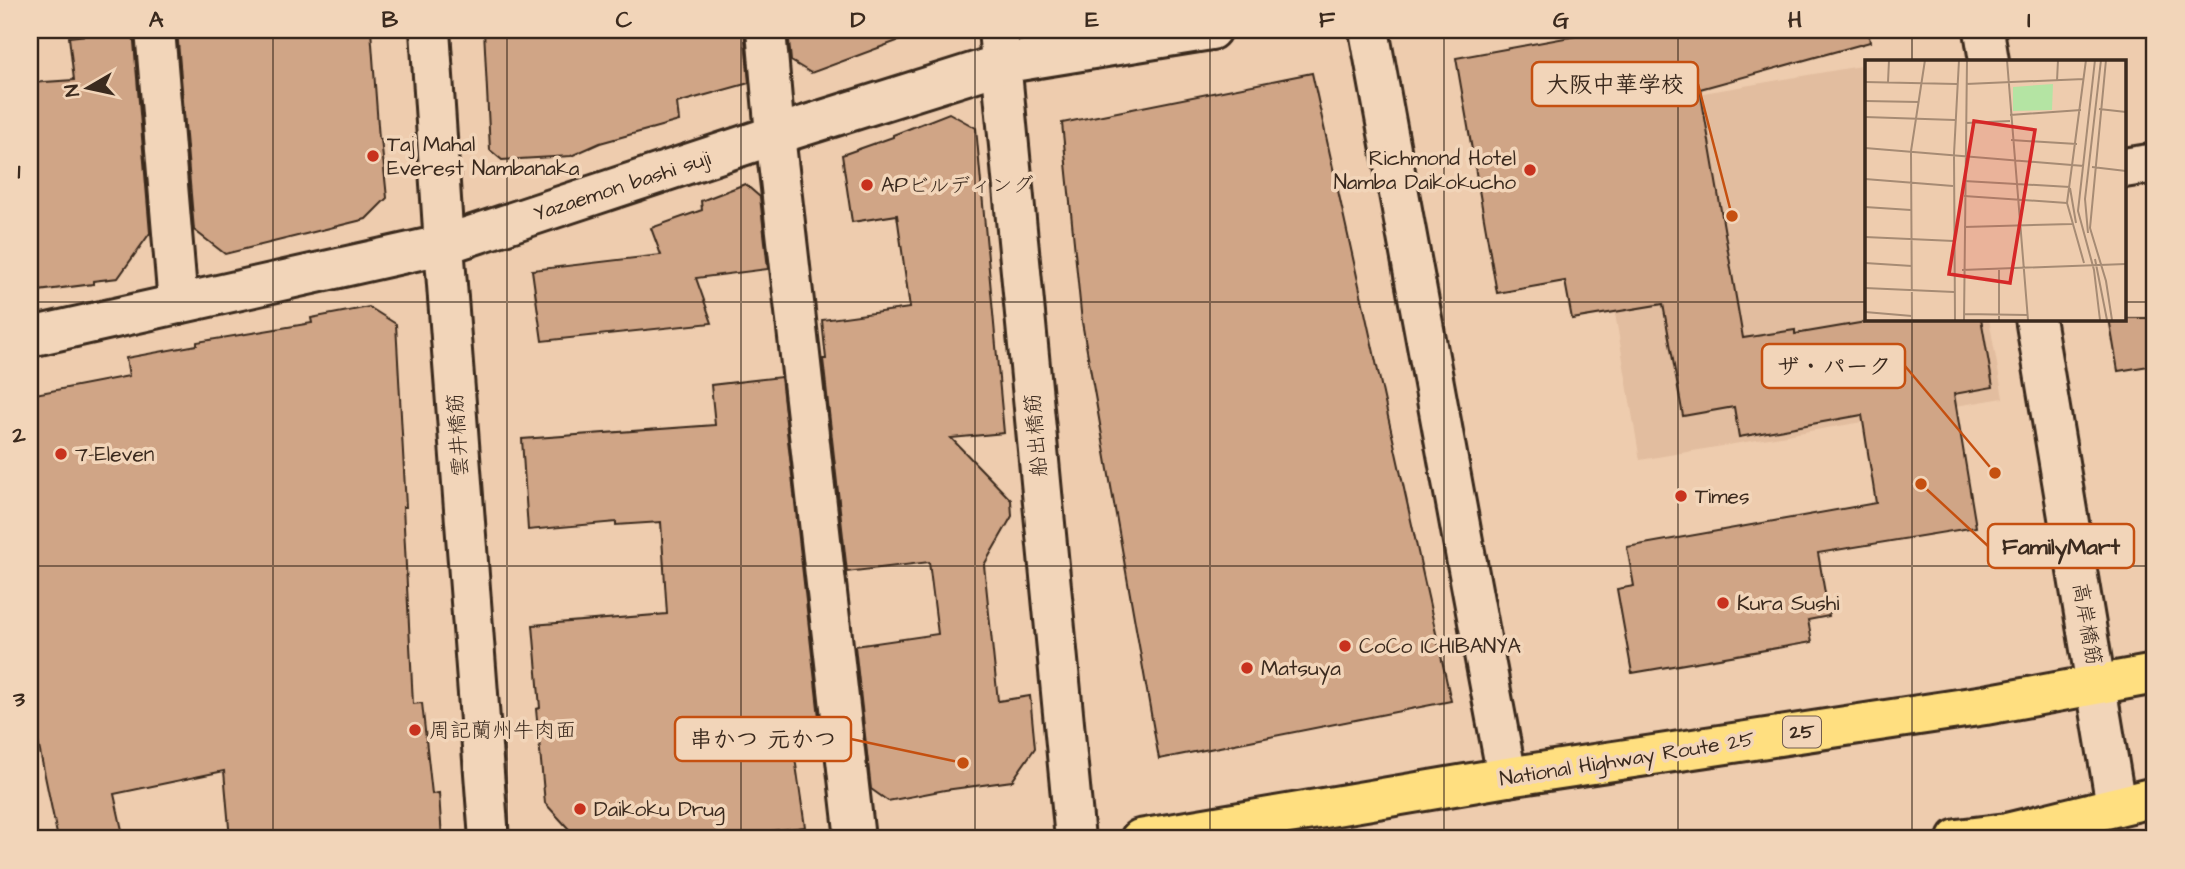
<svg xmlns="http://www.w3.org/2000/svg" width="2185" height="869" viewBox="0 0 2185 869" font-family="'Architects Daughter','Klee One',sans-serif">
	<rect width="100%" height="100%" fill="#eeccae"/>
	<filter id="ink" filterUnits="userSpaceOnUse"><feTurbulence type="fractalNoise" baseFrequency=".0143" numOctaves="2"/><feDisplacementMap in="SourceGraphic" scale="14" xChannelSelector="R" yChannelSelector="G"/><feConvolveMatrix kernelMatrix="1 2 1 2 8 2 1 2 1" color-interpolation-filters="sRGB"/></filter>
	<g filter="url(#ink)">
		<path fill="#e2bd9f" d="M1866 65 1867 318 1989 319 2003 398 1640 460 1581 114Z"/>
		<path fill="#d0a586" stroke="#3b2a1e" stroke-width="2" d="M133 30 150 233 118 278 93 281V284L30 292V83L74 80 69 37Z
			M177 30H371L379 139H381L387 198 366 219 225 254 194 230Z
			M484 30H744L749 83 677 103 679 121 600 143 571 156 502 160 490 150Z
			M788 30H916V34L811 73 791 61Z
			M1574 30H1868L1870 42 1700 89 1743 338 1795 330V334L1889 318H1981L1993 387 1954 394 1976 527 1818 553 1829 616 1808 620 1812 642 1632 673 1617 589 1634 586 1627 547 1876 503 1862 415 1739 437 1734 407 1683 416 1663 304 1572 319 1565 281 1497 293 1456 58 1576 36Z
			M1312 73 1451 701 1159 759 1082 322 1062 123Z
			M949 113 976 128 1004 433 951 438 1011 500 1012 516 984 565 998 701 1030 696 1035 748 1012 781 945 790 888 801 871 789 855 646 938 634 929 562 847 572 823 359H826L822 320 910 308 897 215 852 222 842 155 893 137V135Z
			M745 184 760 197 768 269 696 278 712 323 542 341 532 270 661 255 651 228 702 210 701 201Z
			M369 307 396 324 406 507H403L413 704 422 703 432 794 439 793 442 839H230L224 771 114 794 124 839H58L30 703V395L129 376 126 358 197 345V342L312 323 311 318Z
			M2109 318H2155V365L2118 371Z
			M781 377 823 753 791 730 805 827 704 839H578L545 803 536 709 540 708 533 625 667 614 661 522 616 525V522L528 530 522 439 715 425 711 385Z"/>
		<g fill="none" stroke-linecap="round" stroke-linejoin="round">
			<defs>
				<path id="street" d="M155 30 178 304
					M766 30 775 135 855 839
					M998 30 1075 839
					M1369 30 1467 563
					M1001 64 1211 30
					M2124 168 2155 163"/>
				<path id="secondary" d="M430 30 444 245 489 839
					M1984 30 1989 61
					M2035 318 2116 806
					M30 337 446 244 775 135 1001 64
					M1467 563 1507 777"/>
				<path id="highway" d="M1140 839 1507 777 1985 705 2155 674
					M1957 839 2007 833 2155 797"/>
			</defs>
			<use href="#street" stroke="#3b2a1e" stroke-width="44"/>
			<use href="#secondary" stroke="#3b2a1e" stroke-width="44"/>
			<use href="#highway" stroke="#3b2a1e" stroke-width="44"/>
			<use href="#street" stroke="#f2d5b9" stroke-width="38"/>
			<use href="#secondary" stroke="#f2d5b9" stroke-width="38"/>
			<use href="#highway" stroke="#ffdf80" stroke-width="38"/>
		</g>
	</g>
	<path fill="none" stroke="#3b2a1e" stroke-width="2" stroke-opacity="0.55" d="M273 30V839M507 30V839M741 30V839M975 30V839M1210 30V839M1444 30V839M1678 30V839M1912 30V61M30 302H1867M2124 302H2155M1912 318V839M30 566H2155"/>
	<g fill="#c8321e" stroke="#f2d5b9" stroke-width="2.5">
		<circle cx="373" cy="156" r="7"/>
		<circle cx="1530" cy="170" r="7"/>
		<circle cx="867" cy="185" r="7"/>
		<circle cx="61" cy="454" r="7"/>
		<circle cx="1681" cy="496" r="7"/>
		<circle cx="1723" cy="603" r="7"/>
		<circle cx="1345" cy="646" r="7"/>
		<circle cx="1247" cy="668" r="7"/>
		<circle cx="415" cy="730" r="7"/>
		<circle cx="580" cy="809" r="7"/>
	</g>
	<g text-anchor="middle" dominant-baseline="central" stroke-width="7" stroke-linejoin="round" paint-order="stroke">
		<rect fill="#f2d5b9" stroke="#725d4c" stroke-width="2" x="1783" y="716.5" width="38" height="31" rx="5"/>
		<g font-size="19" font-weight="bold" fill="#3b2a1e">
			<text x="1802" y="732">25</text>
		</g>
		<g font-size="21" fill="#3b2a1e" stroke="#f2d5b9" text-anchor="start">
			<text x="387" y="144">Taj Mahal<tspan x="387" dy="24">Everest Nambanaka</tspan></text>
			<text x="1516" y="158" text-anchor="end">Richmond Hotel<tspan x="1516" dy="24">Namba Daikokucho</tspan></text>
			<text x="881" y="185">APビルディング</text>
			<text x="75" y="454">7-Eleven</text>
			<text x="1695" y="496">Times</text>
			<text x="1737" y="603">Kura Sushi</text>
			<text x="1359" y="646">CoCo ICHIBANYA</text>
			<text x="1261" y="668">Matsuya</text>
			<text x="429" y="730">周記蘭州牛肉面</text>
			<text x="594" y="809">Daikoku Drug</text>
		</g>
		<g font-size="21" fill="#3b2a1e" stroke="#f2d5b9">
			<text transform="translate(622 186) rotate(-18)">Yazaemon bashi suji</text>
			<text transform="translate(458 435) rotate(-94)">雲井橋筋</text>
			<text transform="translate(1036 435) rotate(-95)">船出橋筋</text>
			<text transform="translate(2087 624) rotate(80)">高岸橋筋</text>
			<text transform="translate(1627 759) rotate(-9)">National Highway Route 25</text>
		</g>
	</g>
	<g transform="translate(1865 60)">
		<rect width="261" height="261" fill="#eeccae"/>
		<path d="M188 24 187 50 148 51V27Z" fill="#b4e4a3"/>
		<path fill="none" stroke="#a68b74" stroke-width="2" d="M142 0 163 260M230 0 213 151 229 210 235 260M241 0 225 168 241 221 247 260M192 21 193 0M0 22 92 24M23 22 24 0M101 24 219 19M0 41 54 42M234 49 261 52M145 55 216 50M0 57 90 60M101 63 145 61M146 80 212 84M0 88 219 106M227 107 261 111M0 119 88 126M99 121 205 127M205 128 211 163M99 136 202 143M0 147 46 150M99 167 207 164M223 173 220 139 236 0M0 177 89 181M230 199 242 260M0 203 47 206M219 203 202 143 221 0M97 210 261 204M0 228 89 232M0 252 47 256M99 254 163 255M47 260 46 91 60 0M90 260 89 94 94 0M99 260 102 0M134 260V209"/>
		<path fill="#d62828" fill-opacity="0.15" stroke="#d62828" stroke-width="3.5" d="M109 61 170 70 145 223 84 214Z"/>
		<rect width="261" height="261" fill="none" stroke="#3b2a1e" stroke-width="3.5"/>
	</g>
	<path fill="none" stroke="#c55010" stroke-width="2.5" d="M1732 216L1698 84M1995 473L1905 366M1921 484L1988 546M963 763L851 739"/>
	<g fill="#c55010" stroke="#f2d5b9" stroke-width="2.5">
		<circle cx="1732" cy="216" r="7"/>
		<circle cx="1995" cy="473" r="7"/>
		<circle cx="1921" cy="484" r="7"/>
		<circle cx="963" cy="763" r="7"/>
	</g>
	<g fill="#f2d5b9" stroke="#c55010" stroke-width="2.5">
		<rect x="1532" y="62" width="166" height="44" rx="7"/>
		<rect x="1762" y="344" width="143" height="44" rx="7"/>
		<rect x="1988" y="524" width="146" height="44" rx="7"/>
		<rect x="675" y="717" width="176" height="44" rx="7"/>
	</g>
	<g font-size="23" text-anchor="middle" font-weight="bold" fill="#3b2a1e">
		<text x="1615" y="92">大阪中華学校</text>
		<text x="1834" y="374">ザ・パーク</text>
		<text x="2061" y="554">FamilyMart</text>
		<text x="763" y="747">串かつ 元かつ</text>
	</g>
	<rect width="2185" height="869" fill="none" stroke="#f2d5b9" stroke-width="77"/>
	<g transform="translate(88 88) rotate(261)" stroke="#f2d5b9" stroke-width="5" paint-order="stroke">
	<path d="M0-5L12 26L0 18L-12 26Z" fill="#3b2a1e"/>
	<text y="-10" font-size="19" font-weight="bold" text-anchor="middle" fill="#3b2a1e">N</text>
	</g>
	<rect x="38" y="38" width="2108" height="792" fill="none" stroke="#3b2a1e" stroke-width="2.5"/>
	<g font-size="23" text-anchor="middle" font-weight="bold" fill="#3b2a1e">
		<text x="156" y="27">A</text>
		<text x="390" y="27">B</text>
		<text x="624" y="27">C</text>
		<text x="858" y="27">D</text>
		<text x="1092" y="27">E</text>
		<text x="1327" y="27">F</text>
		<text x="1561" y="27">G</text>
		<text x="1795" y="27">H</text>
		<text x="2029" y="27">I</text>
		<text x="19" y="178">1</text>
		<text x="19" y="442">2</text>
		<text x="19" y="706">3</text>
	</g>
</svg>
